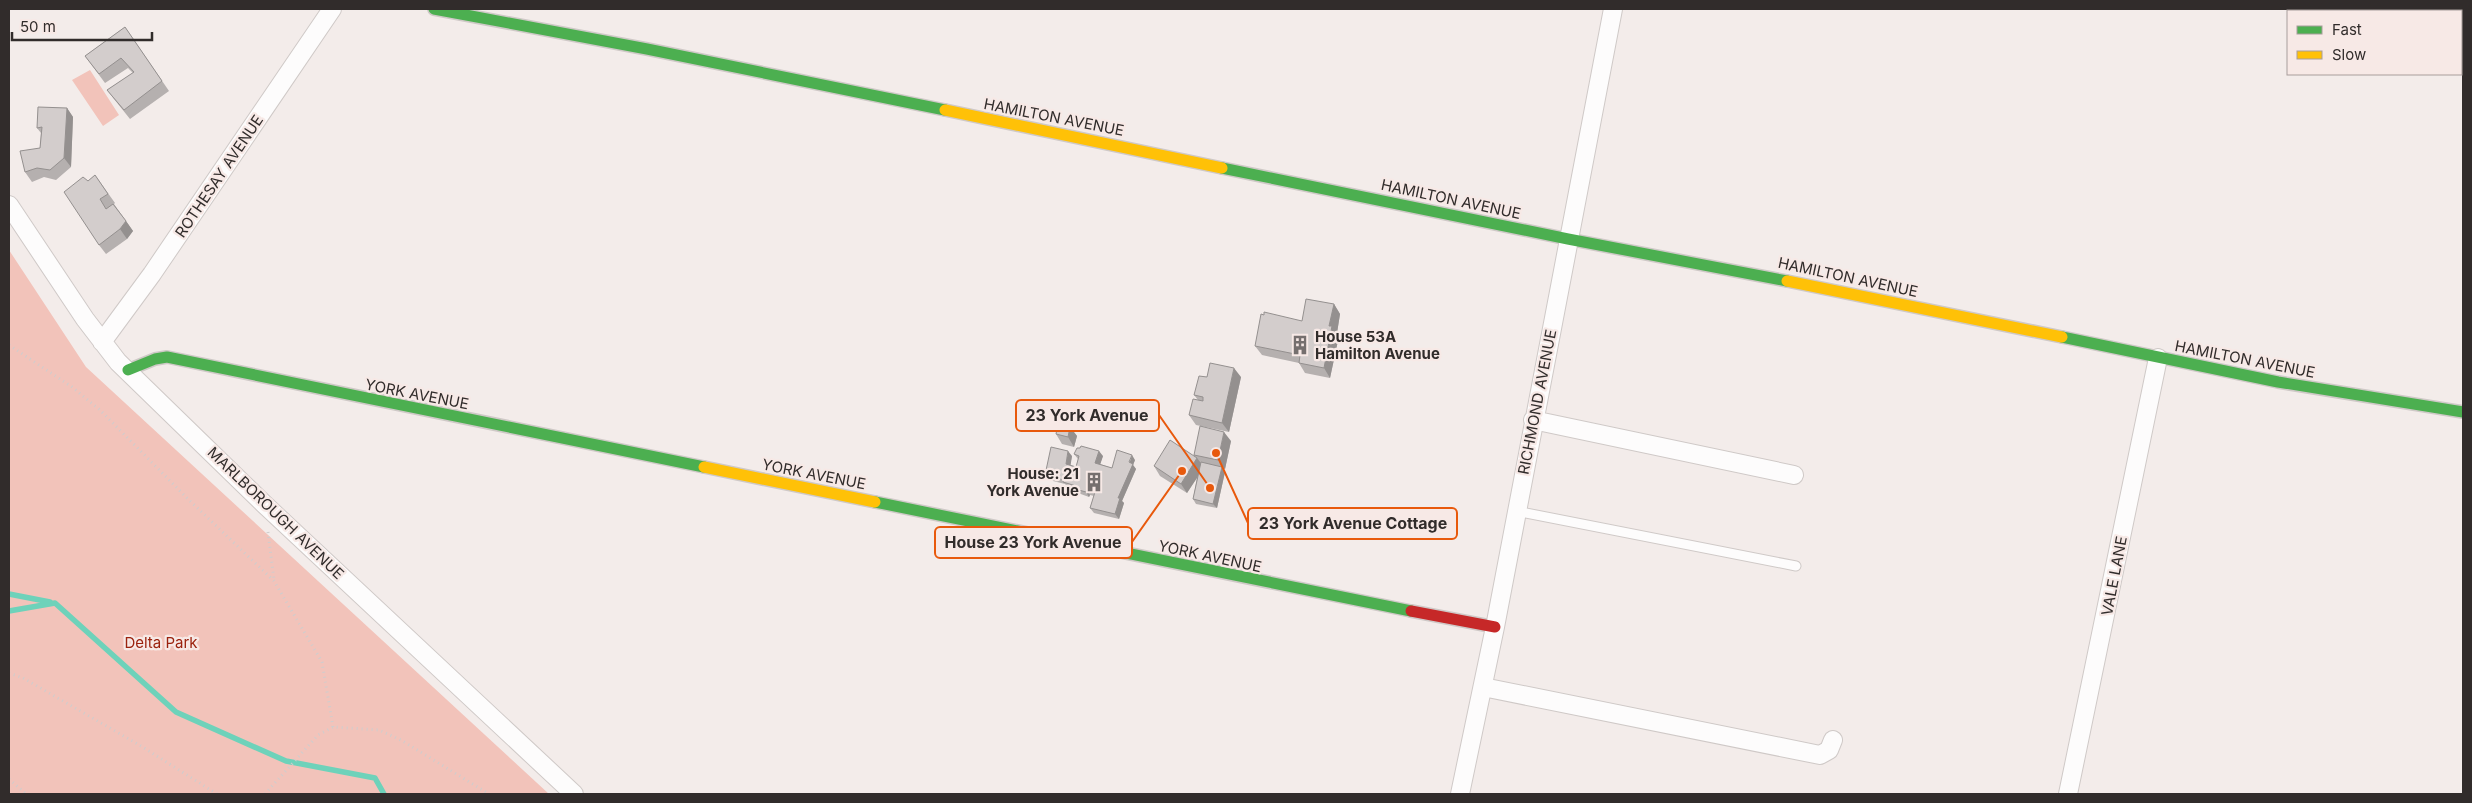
<svg xmlns="http://www.w3.org/2000/svg" width="2472" height="803" viewBox="0 0 2472 803" font-family="Inter,sans-serif">
	<rect width="100%" height="100%" fill="#f3ecea"/>
	<path fill="#f2c3ba" d="M90 70 119 115 103 126 72 80Z
		M9 250 86 367 549 794H9Z"/>
	<g fill="none" stroke-linecap="round" stroke-linejoin="round">
		<path stroke="#6ed2ba" stroke-width="5.5" d="M9 594 50 602
			M9 611 55 603 176 712 286 761 375 778 384 794"/>
		<defs>
			<path id="lane" d="M1516 511 1796 566"/>
			<path id="street" d="M9 205 85 319 118 362 264 504 574 794
				M102 342 152 274 332 9
				M1533 420 1794 475
				M1483 687 1820 755 1829 750 1833 740
				M1460 794 1495 627 1613 9
				M2068 794 2158 358"/>
			<path id="fast" d="M434 9 647 49 945 110
				M1222 168 1568 239 1787 281
				M2062 337 2278 382 2463 412
				M128 370 155 359 167 357 704 467
				M875 502 1411 611"/>
			<path id="slow" d="M945 110 1222 168
				M1787 281 2062 337
				M704 467 875 502"/>
			<path id="jam" d="M1411 611 1495 627"/>
		</defs>
		<use href="#lane" stroke="#cfc9c7" stroke-width="11"/>
		<use href="#street" stroke="#cfc9c7" stroke-width="20"/>
		<use href="#fast" stroke="#cfc9c7" stroke-width="14"/>
		<use href="#slow" stroke="#cfc9c7" stroke-width="14"/>
		<use href="#jam" stroke="#cfc9c7" stroke-width="14"/>
		<path stroke="#cfcdcd" stroke-width="3" stroke-dasharray="1 4" stroke-linecap="butt" d="M9 345 72 387 100 410 188 499 274 581 322 662 333 727
			M268 532 274 580
			M9 673 23 678 141 746 217 794
			M9 779 26 794
			M265 794 318 735 333 727 379 730 401 740 489 794"/>
		<use href="#lane" stroke="#fdfcfc" stroke-width="9"/>
		<use href="#street" stroke="#fdfcfc" stroke-width="18"/>
		<use href="#fast" stroke="#4caf50" stroke-width="11"/>
		<use href="#slow" stroke="#ffc107" stroke-width="11"/>
		<use href="#jam" stroke="#c62828" stroke-width="11"/>
	</g>
	<path fill="#b5b0af" d="M125 27 169 91 130 119 114 99 107 90 133 73 128 68 105 83 85 56Z
		M67 108 73 117 71 167 56 180 44 177 32 182 25 172 40 148 41 133 37 128Z
		M95 175 115 203 114 204 133 231 127 239 106 254 99 245 88 181Z
		M1334 304 1340 314 1337 333 1339 336 1330 378 1305 373 1299 363 1262 355 1255 346Z
		M1207 377H1241L1229 432 1196 425 1189 415 1198 400 1194 395Z
		M1070 427 1077 436 1074 447 1062 444 1056 434Z
		M1231 441 1225 469H1223L1225 472 1217 508 1196 504 1193 499 1197 478 1187 493 1160 476 1154 466 1194 456V455Z
		M1074 454 1103 456 1100 464 1112 468 1135 460 1133 465 1136 469 1122 501 1124 503 1119 519 1094 513 1090 508 1094 496 1090 495 1089 497 1078 493 1076 490 1067 486 1065 484 1049 480 1045 475 1072 456 1070 465 1076 467 1078 459Z"/>
	<path fill="#94908f" d="M67 108 73 117 71 167 64 158Z
		M126 221 133 231 127 239 120 229Z
		M1334 304 1340 314 1337 333 1339 336 1330 378 1324 368 1329 326Z
		M1234 368 1241 377 1229 432 1222 423Z
		M1070 427 1077 436 1074 447 1068 437Z
		M1224 432 1231 441 1225 469 1218 460Z
		M1068 451 1072 456 1070 469 1066 464Z
		M1099 451 1103 456 1099 468 1095 463Z
		M1132 455 1135 460 1133 465 1136 469 1122 501 1124 503 1119 519 1115 514 1118 498Z
		M1197 458 1204 467 1187 493 1181 484Z
		M1222 467 1225 472 1217 508 1213 504Z
		M1087 490 1090 495 1089 497 1086 492Z"/>
	<path fill="#d3cdcc" stroke="#94908f" d="M125 27 162 81 124 110 107 90 134 72 121 58 99 74 85 56Z
		M38 107 67 108 64 158 50 170 37 168 25 172 20 151 40 148 42 127 37 128Z
		M95 175 108 194 100 199 106 209 113 204 126 221 120 229 99 245 64 192 83 177 88 181Z
		M1306 299 1334 304 1329 326H1332L1324 368 1299 363 1300 355 1255 346 1261 314 1264 315V312L1302 321Z
		M1210 363 1234 368 1222 423 1189 415 1193 399 1203 401V397L1194 395 1199 376 1207 377Z
		M1058 424 1070 427 1068 437 1056 434Z
		M1200 426 1224 432 1218 460 1194 455Z
		M1170 440 1197 458 1181 484 1154 466Z
		M1081 446 1099 451 1095 463 1112 468 1117 450 1132 455 1129 462 1133 464 1118 498H1120L1115 514 1090 508 1095 492 1087 490 1086 492 1075 489 1076 486 1063 482 1064 480 1045 475 1051 447 1068 451 1066 464 1076 467 1079 456 1074 454 1077 448H1080Z
		M1201 462 1222 467 1213 504 1193 499Z"/>
	<defs>
		<symbol id="building-bare" viewBox="-9 -9 18 18"><path d="M-4-6H4V6H1V3H-1V6H-4ZM-2.5-4.3h1.7v1.8h-1.7ZM.8-4.3h1.7v1.8H.8ZM-2.5-1h1.7V.8h-1.7ZM.8-1h1.7V.8H.8Z" fill="#756f6e" stroke="#f7e9e6" stroke-width="2.5" paint-order="stroke"/></symbol>
	</defs>
	<g fill-rule="evenodd">
		<use href="#building-bare" x="1286" y="331" width="28" height="28"/>
		<use href="#building-bare" x="1080" y="468" width="28" height="28"/>
	</g>
	<g text-anchor="middle" dominant-baseline="central" stroke-width="4.5" stroke-linejoin="round" paint-order="stroke">
		<g font-size="15" fill="#312c2b" stroke="#f7e9e6">
			<text transform="translate(1054 117) rotate(11)">HAMILTON AVENUE</text>
			<text transform="translate(219 176) rotate(-56)">ROTHESAY AVENUE</text>
			<text transform="translate(1451 199) rotate(12)">HAMILTON AVENUE</text>
			<text transform="translate(1848 277) rotate(12)">HAMILTON AVENUE</text>
			<text transform="translate(2245 359) rotate(11)">HAMILTON AVENUE</text>
			<text transform="translate(417 394) rotate(11)">YORK AVENUE</text>
			<text transform="translate(1537 402) rotate(-79)">RICHMOND AVENUE</text>
			<text transform="translate(814 474) rotate(11)">YORK AVENUE</text>
			<text transform="translate(276 513) rotate(44)">MARLBOROUGH AVENUE</text>
			<text transform="translate(1210 556) rotate(12)">YORK AVENUE</text>
			<text transform="translate(2114 576) rotate(-79)">VALE LANE</text>
		</g>
		<g font-size="15" font-weight="bold" fill="#312c2b" stroke="#f7e9e6" text-anchor="start">
			<text x="1315" y="336">House 53A<tspan x="1315" dy="17">Hamilton Avenue</tspan></text>
			<text x="1079" y="473" text-anchor="end">House: 21<tspan x="1079" dy="17">York Avenue</tspan></text>
		</g>
		<g font-size="15" fill="#9b220e" stroke="#f7e9e6">
			<text x="161" y="642">Delta Park</text>
		</g>
	</g>
	<path fill="none" stroke="#e8590c" stroke-width="2" d="M1210 488L1159 415M1216 453L1248 523M1182 471L1132 542"/>
	<g fill="#e8590c" stroke="#f7e9e6" stroke-width="2">
		<circle cx="1210" cy="488" r="5"/>
		<circle cx="1216" cy="453" r="5"/>
		<circle cx="1182" cy="471" r="5"/>
	</g>
	<g fill="#f7e9e6" stroke="#e8590c" stroke-width="2">
		<rect x="1016" y="400" width="143" height="31" rx="5"/>
		<rect x="1248" y="508" width="209" height="31" rx="5"/>
		<rect x="935" y="527" width="197" height="31" rx="5"/>
	</g>
	<g font-size="16" text-anchor="middle" font-weight="bold" fill="#312c2b">
		<text x="1087" y="421">23 York Avenue</text>
		<text x="1353" y="529">23 York Avenue Cottage</text>
		<text x="1033" y="548">House 23 York Avenue</text>
	</g>
	<rect width="2472" height="803" fill="none" stroke="#312c2b" stroke-width="20"/>
	<rect x="2287" y="10" width="175" height="65" fill="#f7e9e6" stroke="#a89d9b"/>
	<rect x="2297" y="26" width="25" height="8" fill="#4caf50" stroke="#a89d9b"/>
	<text x="2332" y="35" font-size="15" fill="#312c2b">Fast</text>
	<rect x="2297" y="51" width="25" height="8" fill="#ffc107" stroke="#a89d9b"/>
	<text x="2332" y="60" font-size="15" fill="#312c2b">Slow</text>
	<path d="M12 32v8h140v-8" fill="none" stroke="#312c2b" stroke-width="2.5"/>
	<text x="20" y="32" font-size="15" fill="#312c2b" stroke="#f7e9e6" stroke-width="4" paint-order="stroke">50 m</text>
</svg>
